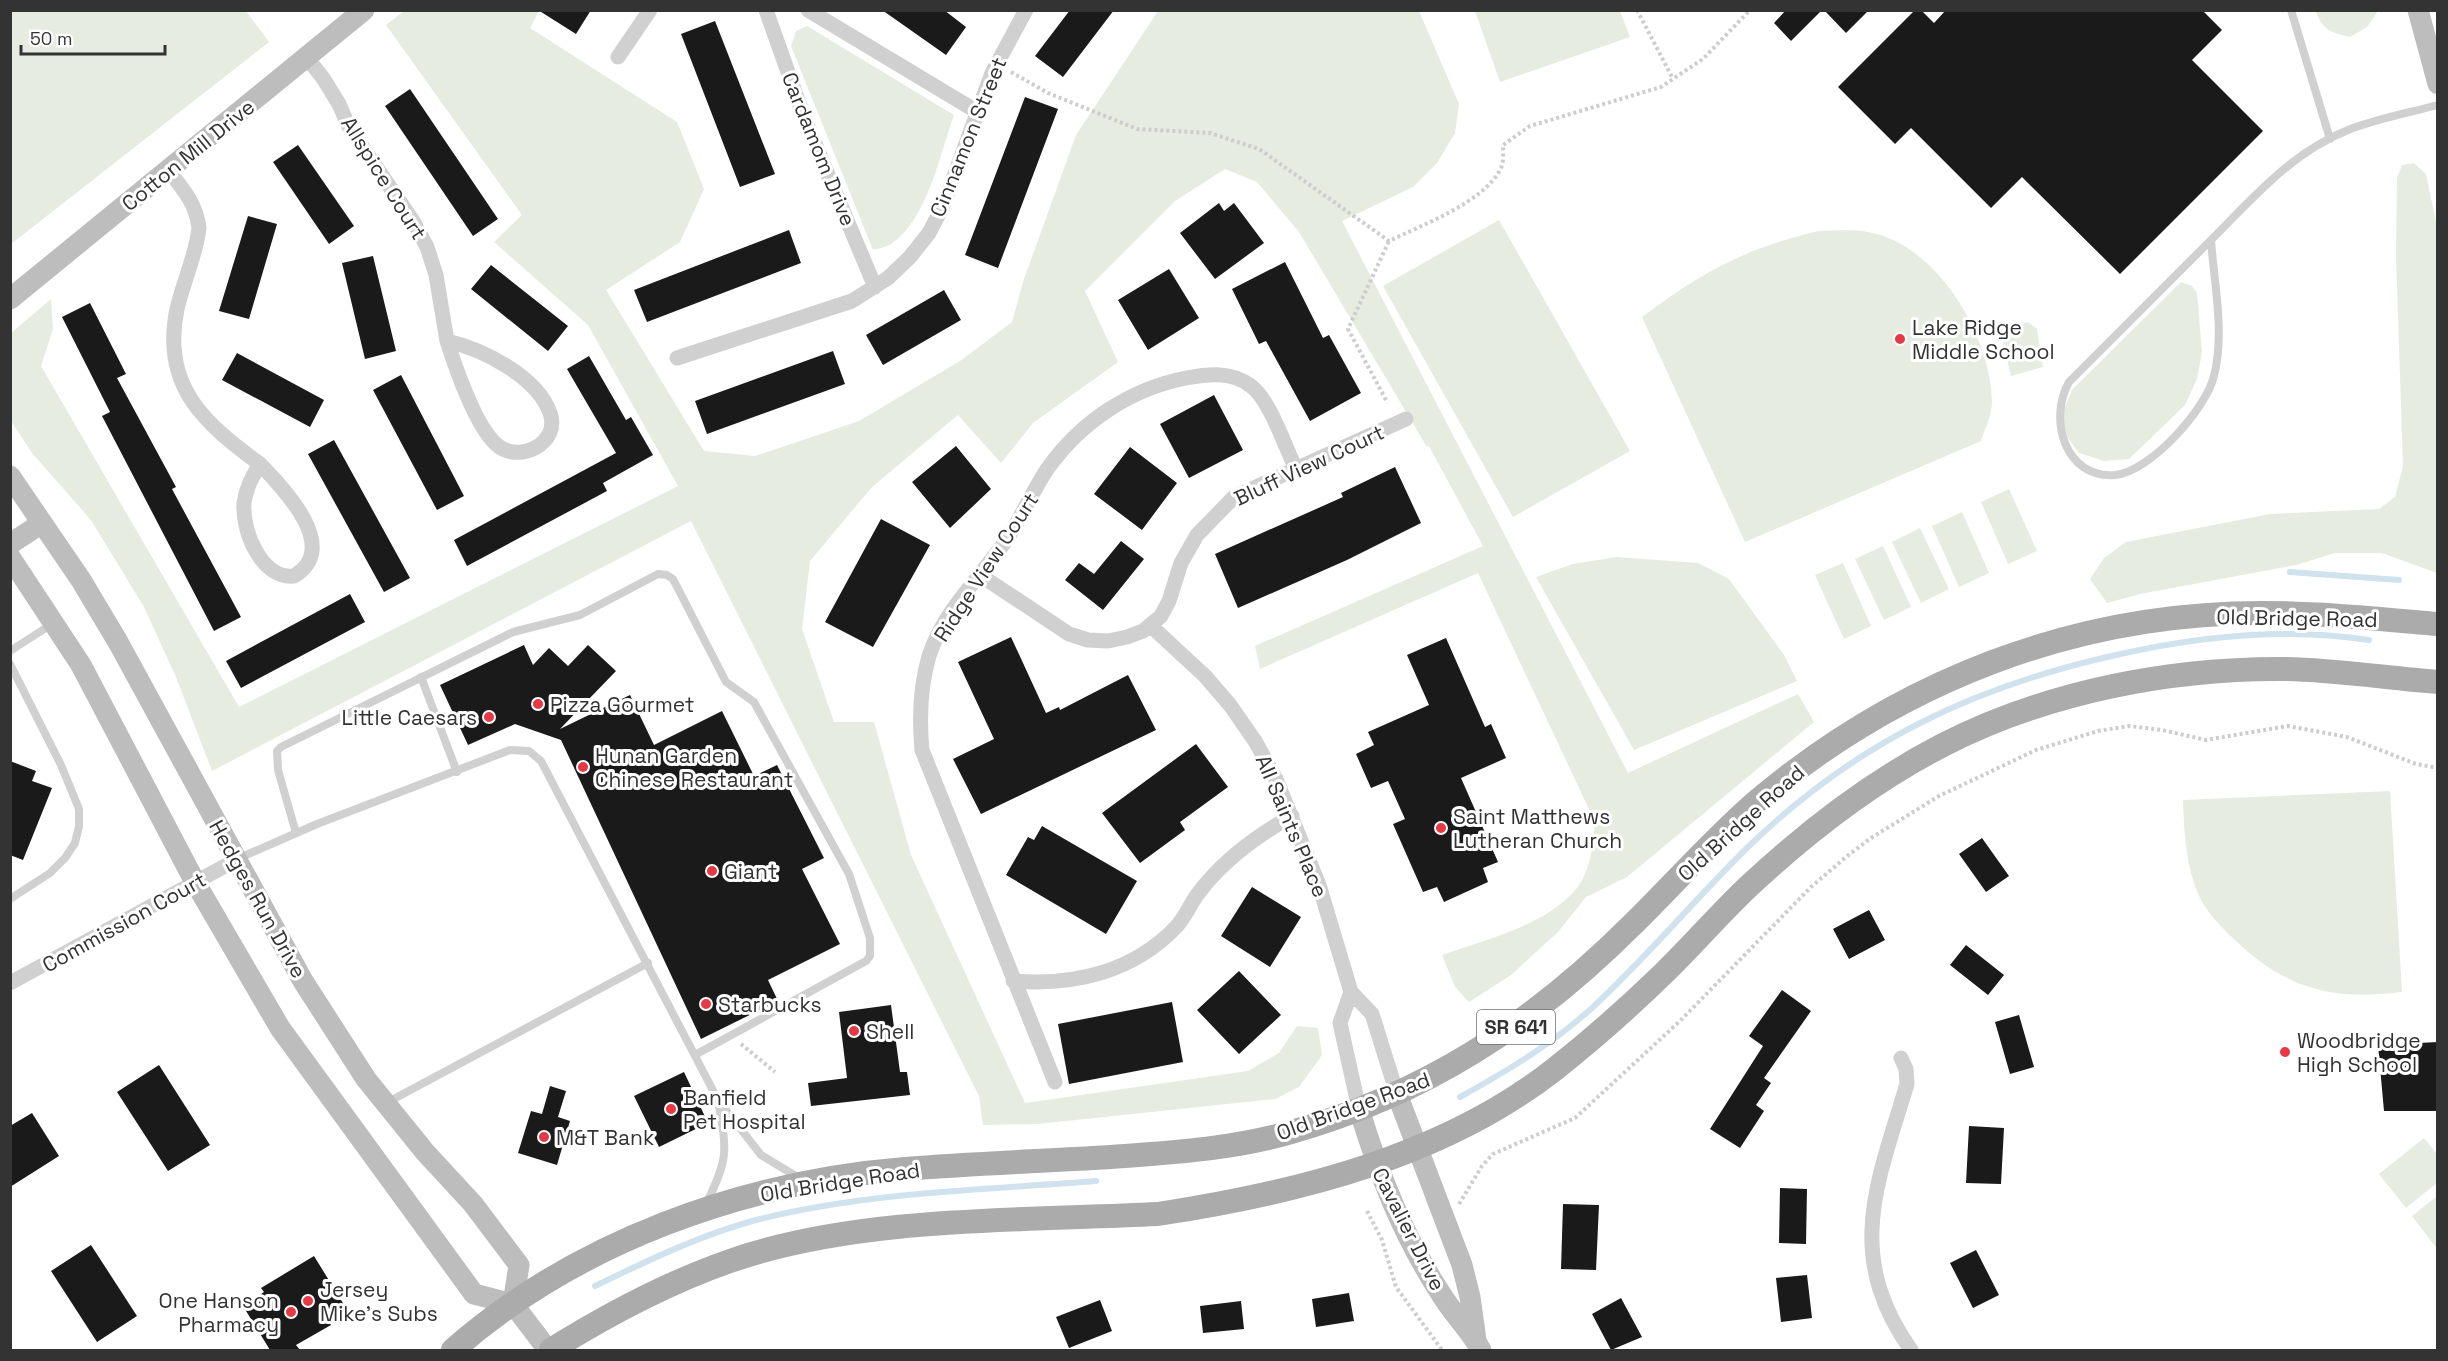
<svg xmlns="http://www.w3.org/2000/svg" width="2448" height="1361" viewBox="0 0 2448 1361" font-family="'Space Grotesk',sans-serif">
	<rect width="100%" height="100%" fill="#fff"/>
	<path fill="#e6ecdf" d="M10 11H246L269 42 11 244Z
		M404 11H539L530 28 677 122 704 189 680 242 606 290 704 451 755 456 859 421 960 361 1012 322 1023 282 1076 135 1158 11H1419L1459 104 1455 133 1437 163 1413 187 1342 221 1628 773 1798 694 1814 722 1627 877 1586 897 1558 932 1511 975 1469 1002 1455 987 1442 955C1488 938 1544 927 1577 888 1591 870 1593 843 1595 822L1478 573 1260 669 1255 646 1483 546 1429 446 1427 447 1299 232 1257 182 1225 169 1175 201 1085 291 1118 362 1033 423 1001 463 958 415 872 487 810 561 802 629 834 722H874L911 855 1025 1103 1248 1071 1279 1053 1297 1026 1318 1028 1322 1055 1299 1087 1275 1099 1038 1124 983 1125 979 1096 691 521 212 771 176 677 144 607 91 520 32 453 11 421V333L51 299 53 329 41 366 239 707 678 486 588 325 494 242 522 215 386 25Z
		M1475 11H1620L1630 37 1500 82Z
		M2316 11V10L2378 11 2367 27 2350 37C2332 33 2322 30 2316 11Z
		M807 26 954 115C940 154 927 220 891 244 886 247 879 248 873 250L791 46 796 31Z
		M2414 163 2426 174 2437 227V573L2382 553H2335L2296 565 2140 594 2107 603 2090 579 2104 558 2126 542 2270 514 2379 509 2395 497 2403 466 2396 256 2397 178 2402 165Z
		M1499 220 1630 451 1513 517 1383 286Z
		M1818 231C1834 231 1852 229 1868 232 1937 244 1991 336 1992 402 1992 414 1985 429 1981 441L1745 542 1642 317C1703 272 1743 249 1818 231Z
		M2181 282 2192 286 2197 293 2202 352 2197 379 2185 405 2129 459 2104 461 2079 453 2065 434 2063 412 2072 390Z
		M2028 322 2037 329 2043 367 2011 376 2000 330Z
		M2009 489 2037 551 2008 564 1981 502Z
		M1962 512 1989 573 1959 587 1932 526Z
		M1920 528 1949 589 1921 603 1892 542Z
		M1883 546 1911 607 1884 620 1855 559Z
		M1617 557 1698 563 1729 579 1784 655 1797 681 1634 750 1536 577 1573 564Z
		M1843 563 1871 626 1844 639 1815 575Z
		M2390 791 2402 992C2333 1001 2286 989 2235 940 2223 929 2208 914 2200 898 2186 868 2184 833 2183 800Z
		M2424 1138 2437 1154V1183L2406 1208 2379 1174Z
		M2437 1196V1249L2412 1216Z"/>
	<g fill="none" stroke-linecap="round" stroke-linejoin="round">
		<path stroke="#cfe2ee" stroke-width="6" d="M2290 572 2399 580
			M1460 1097C1507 1071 1552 1044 1592 1008 1647 957 1695 899 1748 847 1855 743 1972 687 2116 655 2199 636 2285 627 2369 640
			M595 1286C647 1261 700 1235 756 1220 867 1192 983 1190 1096 1181"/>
	</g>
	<path fill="#1a1a1a" d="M538 10H591L576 34Z
		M882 10H944L966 27 946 55Z
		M1070 10H1114L1063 77 1035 56Z
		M1786 10H1822L1791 41 1774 23Z
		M1824 10H1869L1846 33Z
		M1915 10H1921L1934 23 1946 10H2202L2222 30 2192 60 2263 131 2120 274 2022 177 1991 208 1911 128 1895 144 1838 87Z
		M715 21 775 174 740 187 681 34Z
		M410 89 498 219 473 236 385 106Z
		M1025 97 1058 109 998 268 965 255Z
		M298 145 354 226 329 244 273 162Z
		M1219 203 1224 211 1234 203 1264 243 1215 279 1180 233Z
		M248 216 277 224 249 319 219 311Z
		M789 230 801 263 647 322 634 290Z
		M373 256 396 351 365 359 342 263Z
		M1285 262 1323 338 1329 335 1361 393 1310 421 1266 341 1259 344 1232 289Z
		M491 265 568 326 548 351 471 289Z
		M1169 269 1199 318 1148 350 1118 300Z
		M944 290 961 320 883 365 866 335Z
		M90 303 126 374 117 378 176 487 172 489 241 617 214 631 102 416 110 412 62 317Z
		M833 351 845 384 707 434 695 401Z
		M237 353 324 400 310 427 222 380Z
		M589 356 626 420 631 417 653 455 603 483 607 491 467 566 454 540 616 453 567 369Z
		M401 375 464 496 437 510 373 390Z
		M1214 395 1243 450 1189 478 1160 424Z
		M334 440 410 578 384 592 308 454Z
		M956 446 991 489 950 528 912 482Z
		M1130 447 1177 483 1142 530 1094 494Z
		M1395 467 1421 523 1347 560 1238 608 1215 554 1343 497 1341 493Z
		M881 519 930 545 873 647 825 622Z
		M1121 541 1144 559 1103 610 1065 580 1079 563 1094 574Z
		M350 594 365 622 241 688 226 661Z
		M1011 637 1046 713 1059 707 1060 710 1128 675 1156 730 981 814 953 759 994 739 958 662Z
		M1446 638 1485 727 1491 724 1506 758 1461 778 1498 862 1483 868 1488 882 1444 902 1437 887 1423 892 1393 824 1405 819 1388 781 1371 788 1356 754 1374 745 1368 732 1429 705 1407 655Z
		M524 645 533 665 549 648 568 666 588 645 616 671 560 729 630 695 654 745 722 711 754 776 777 765 824 858 802 869 840 944 768 980 778 1001 701 1039 561 740 515 724 468 745 440 685Z
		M1196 744 1228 787 1180 822 1185 830 1140 863 1102 813Z
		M10 761 36 771 32 781 52 788 23 860 10 855Z
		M1042 826 1137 881 1106 934 1006 875 1028 837 1034 840Z
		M1982 838 2009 876 1986 892 1959 854Z
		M1252 887 1301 917 1270 967 1221 936Z
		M1869 910 1885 940 1849 959 1833 929Z
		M1966 945 2004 975 1988 995 1950 965Z
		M1239 971 1281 1015 1239 1054 1197 1010Z
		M1782 990 1811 1011 1764 1078 1771 1083 1756 1105 1764 1111 1740 1148 1710 1129 1763 1046 1749 1036Z
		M1172 1002 1183 1062 1069 1084 1058 1024Z
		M891 1005 900 1072H907L910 1095 811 1106 808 1083 847 1078 839 1012Z
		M2019 1015 2034 1067 2010 1074 1995 1022Z
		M2438 1042V1111H2384L2378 1045Z
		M159 1065 210 1145 168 1171 117 1092Z
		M684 1072 708 1123 659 1147 634 1096Z
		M550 1086 566 1091 558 1117 570 1121 557 1165 518 1153 531 1111 542 1114Z
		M32 1113 59 1156 10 1187V1126Z
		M1969 1126 2004 1128 2001 1184 1966 1183Z
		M1780 1188 1807 1189 1806 1244 1779 1243Z
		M1563 1204 1599 1205 1596 1270 1561 1269Z
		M91 1245 137 1316 97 1342 51 1271Z
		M1976 1250 1999 1295 1973 1308 1950 1263Z
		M314 1256 346 1308 328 1320 331 1325 296 1345 300 1350H270L243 1306 264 1292 261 1288Z
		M1807 1275 1812 1318 1781 1322 1776 1278Z
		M1349 1293 1354 1321 1316 1327 1312 1299Z
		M1621 1298 1642 1337 1611 1350 1592 1314Z
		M1100 1300 1112 1331 1069 1348 1056 1317Z
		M1241 1301 1244 1329 1203 1333 1200 1306Z"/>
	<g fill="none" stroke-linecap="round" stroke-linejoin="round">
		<path stroke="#cdcdcd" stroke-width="4" stroke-dasharray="3 3" stroke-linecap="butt" d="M1637 10 1673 79
			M1011 72 1048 93 1137 129 1210 133 1259 149 1389 241C1422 225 1485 202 1501 168 1504 162 1503 152 1503 145L1530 126 1661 87 1703 59 1748 12
			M1386 400 1348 329 1389 241
			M741 1044 775 1072
			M1459 1204 1482 1166 1493 1154 1575 1118 1680 1021 1811 887 1846 857 1871 838 1939 796 2036 750 2098 731 2129 726 2162 730 2206 740 2288 726 2347 737 2416 764 2438 768
			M1367 1211 1382 1240 1396 1287 1442 1350"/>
		<path stroke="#d0d0d0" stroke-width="8" d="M2291 10 2330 139
			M2211 240C2214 283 2225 333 2214 376 2206 409 2150 472 2115 475 2065 479 2048 419 2069 382Z
			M2211 240C2253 198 2292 152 2348 130 2376 119 2408 113 2438 105
			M10 651 52 624
			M10 664 61 765 79 809V826L75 843 65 858 50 873 10 899
			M421 677 457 772
			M296 833 278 770 277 751 281 747 513 632 580 615 658 574 667 575 673 579 726 682 754 702 849 874 870 938V956L866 961 695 1055
			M237 859 317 824 510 750 529 751 541 761 718 1100 761 1155 799 1178
			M388 1102 648 963
			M706 1204C729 1158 727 1151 718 1101"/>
		<path stroke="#d0d0d0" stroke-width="15" d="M766 10 805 120 875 287
			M808 10 976 111
			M618 57 650 10
			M307 58 323 78 339 104 349 127 413 221 427 247 436 275 447 341
			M168 170C183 189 196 203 199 228 196 256 183 282 177 309 161 386 204 423 260 464
			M447 341C482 349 537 376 550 413 561 443 519 464 497 445 475 426 456 369 447 341Z
			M677 358 852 301 888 278 910 257 929 233 943 206 992 73 1026 10
			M260 464C285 490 341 548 294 576 261 579 242 531 244 503 246 488 252 477 260 464Z
			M980 575 1069 634 1088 640 1108 641 1127 637 1143 631 1161 616 1169 601 1181 563 1197 535 1234 497 1406 419
			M1151 626 1205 676 1230 705 1255 741 1276 779 1319 885 1351 992 1372 1014 1397 1094
			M1013 981C1074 986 1134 972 1177 926 1185 917 1190 905 1197 895 1222 861 1256 836 1292 816
			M10 983 236 860
			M1351 992 1340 1023 1359 1109
			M1901 1058 1906 1069 1907 1084C1877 1184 1844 1255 1911 1350
			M1055 1082 922 750C919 718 920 687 929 656 944 610 980 578 1007 539 1022 516 1033 490 1048 468 1081 422 1130 389 1186 378 1208 374 1232 371 1251 386 1270 400 1285 447 1296 469"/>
		<path stroke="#bdbdbd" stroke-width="21" d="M2418 10 2438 84
			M10 299 364 10
			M10 476 81 580 118 642 303 981 366 1079 425 1152 473 1204 519 1265 513 1304
			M10 544 42 523
			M10 557 81 665 195 882 280 1028 474 1294 513 1304 548 1350
			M1397 1094 1462 1265 1470 1297 1476 1340
			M1359 1109C1379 1174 1403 1236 1441 1294 1453 1314 1470 1330 1481 1350"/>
		<path stroke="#ababab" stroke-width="24" d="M453 1350C576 1242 743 1182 905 1169 978 1163 1052 1161 1125 1156 1180 1152 1235 1148 1288 1133 1424 1095 1533 1024 1632 925 1674 884 1713 839 1757 801 1900 681 2074 613 2262 613 2321 613 2379 619 2438 624
			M551 1350C607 1315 667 1283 730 1261 859 1216 1021 1221 1158 1214 1296 1193 1443 1157 1555 1069 1593 1039 1629 1007 1664 973 1693 945 1720 913 1750 885 1808 831 1871 782 1943 745 2047 692 2169 668 2286 669 2336 670 2387 678 2438 682"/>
	</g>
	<g fill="#e63946" stroke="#fff" stroke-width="2">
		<circle cx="1900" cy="339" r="6"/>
		<circle cx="538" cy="704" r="6"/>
		<circle cx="489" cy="717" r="6"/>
		<circle cx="583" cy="767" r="6"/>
		<circle cx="1441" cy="828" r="6"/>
		<circle cx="712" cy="871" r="6"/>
		<circle cx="706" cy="1004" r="6"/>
		<circle cx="854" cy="1031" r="6"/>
		<circle cx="2285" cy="1052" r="6"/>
		<circle cx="671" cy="1109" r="6"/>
		<circle cx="544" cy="1137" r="6"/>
		<circle cx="308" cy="1301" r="6"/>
		<circle cx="291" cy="1312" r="6"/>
	</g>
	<g text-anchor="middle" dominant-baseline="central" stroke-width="6" stroke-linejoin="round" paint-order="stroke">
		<rect fill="#fff" stroke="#707070" stroke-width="1.5" x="1477" y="1010" width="78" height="34" rx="4.5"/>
		<g font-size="20" font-weight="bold" fill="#333">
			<text x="1516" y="1027">SR 641</text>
		</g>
		<g font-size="21" fill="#333" stroke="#fff">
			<text transform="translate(968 137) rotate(-68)">Cinnamon Street</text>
			<text transform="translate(819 149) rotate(68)">Cardamom Drive</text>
			<text transform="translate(188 155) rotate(-39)">Cotton Mill Drive</text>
			<text transform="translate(384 178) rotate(58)">Allspice Court</text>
			<text transform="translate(1309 465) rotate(-25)">Bluff View Court</text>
			<text transform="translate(986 567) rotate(-57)">Ridge View Court</text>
			<text transform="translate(2297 618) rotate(1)">Old Bridge Road</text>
			<text transform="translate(1741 823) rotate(-42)">Old Bridge Road</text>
			<text transform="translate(1292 826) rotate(67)">All Saints Place</text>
			<text transform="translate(258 899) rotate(61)">Hedges Run Drive</text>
			<text transform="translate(124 922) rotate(-29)">Commission Court</text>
			<text transform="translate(1353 1106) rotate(-20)">Old Bridge Road</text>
			<text transform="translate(840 1182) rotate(-9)">Old Bridge Road</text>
			<text transform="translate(1409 1229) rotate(63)">Cavalier Drive</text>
		</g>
		<g font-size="21" fill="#333" stroke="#fff" text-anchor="start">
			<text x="1912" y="327">Lake Ridge<tspan x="1912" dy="24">Middle School</tspan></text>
			<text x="550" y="704">Pizza Gourmet</text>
			<text x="477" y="717" text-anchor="end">Little Caesars</text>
			<text x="595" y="755">Hunan Garden<tspan x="595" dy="24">Chinese Restaurant</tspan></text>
			<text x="1453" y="816">Saint Matthews<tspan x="1453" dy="24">Lutheran Church</tspan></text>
			<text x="724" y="871">Giant</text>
			<text x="718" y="1004">Starbucks</text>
			<text x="866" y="1031">Shell</text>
			<text x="2297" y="1040">Woodbridge<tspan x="2297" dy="24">High School</tspan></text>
			<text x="683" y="1097">Banfield<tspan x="683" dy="24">Pet Hospital</tspan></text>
			<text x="556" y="1137">M&amp;T Bank</text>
			<text x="320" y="1289">Jersey<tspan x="320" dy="24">Mike's Subs</tspan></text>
			<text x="279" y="1300" text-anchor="end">One Hanson<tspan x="279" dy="24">Pharmacy</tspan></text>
		</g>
	</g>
	<rect width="2448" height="1361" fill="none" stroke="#333333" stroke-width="24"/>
	<path d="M21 45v9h144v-9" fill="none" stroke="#333333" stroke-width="3"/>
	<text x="30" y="45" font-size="18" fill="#333333" stroke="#ffffff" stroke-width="4.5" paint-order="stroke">50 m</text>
</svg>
